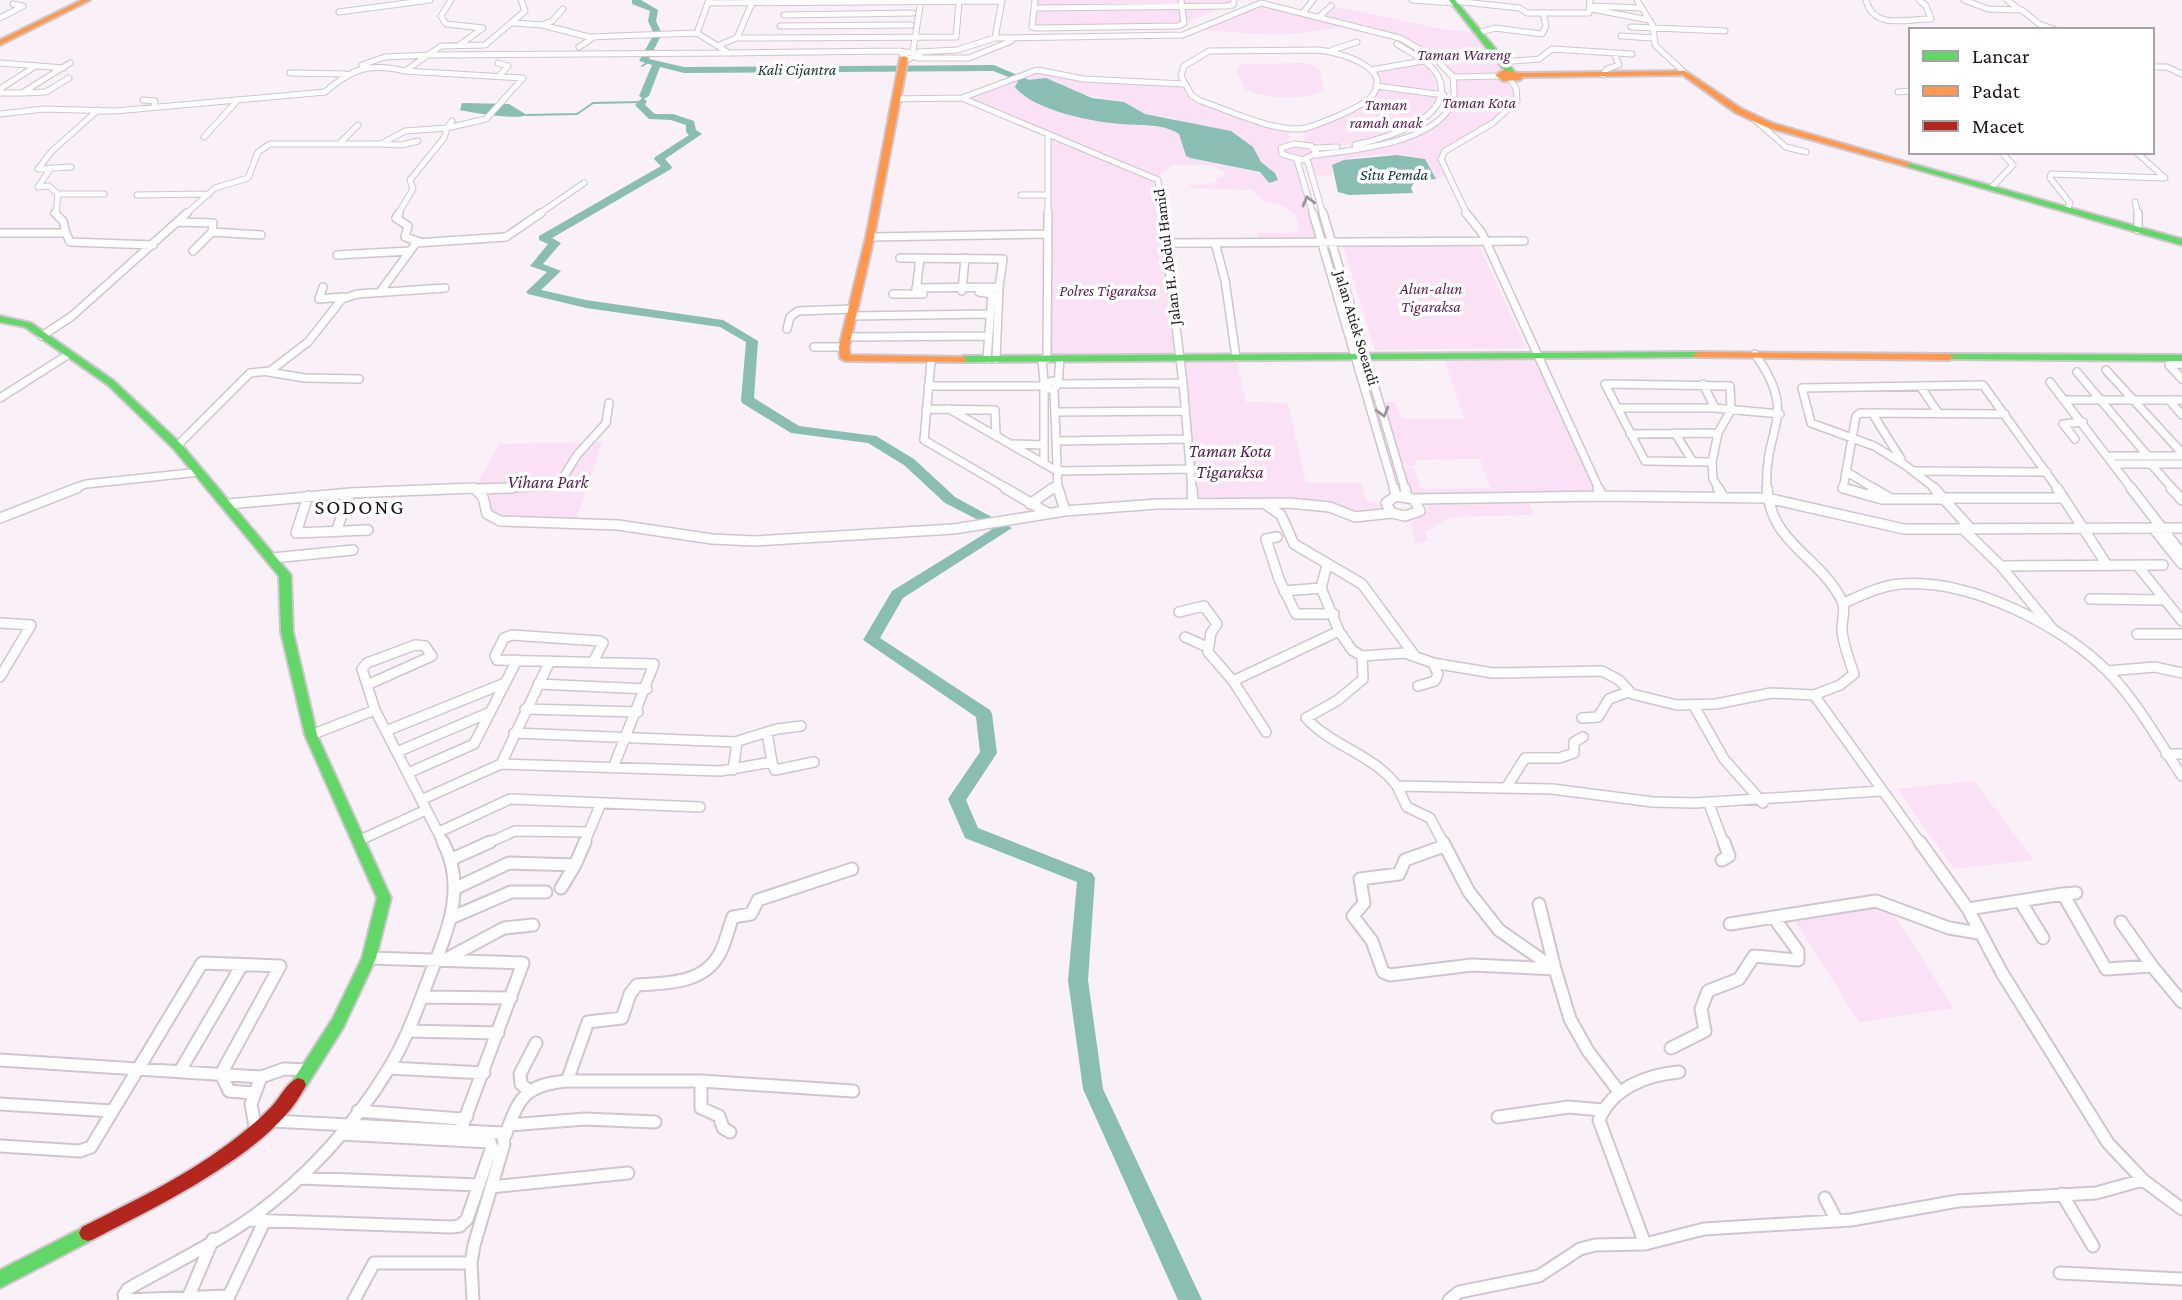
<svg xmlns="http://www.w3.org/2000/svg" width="2182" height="1300" viewBox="0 0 2182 1300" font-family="'Crimson Pro',serif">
	<rect width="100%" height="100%" fill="#faf0f8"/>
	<path fill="#fbe1f5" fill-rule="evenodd" d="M1033 0H1234V2L1182 25 1032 27Z
		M1255 5 1341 26C1293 39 1248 34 1199 29Z
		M1333 6 1442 29 1478 33 1512 81 1517 101 1508 112 1440 155 1450 175 1436 179 1425 159C1397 151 1359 154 1332 165V176L1312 175 1307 159 1298 160 1319 242 1259 243 1257 233H1296L1299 227 1295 214 1279 204 1263 201 1253 190 1190 188 1189 185 1216 183 1217 178 1225 176 1224 172 1211 165H1173L1154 180 1176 356H1051L1048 134 962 98 1031 71 1184 84 1192 96 1282 128 1289 132V144L1304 143 1305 128 1360 105 1378 90 1388 89 1376 86 1371 70 1425 60 1435 70 1441 94 1430 116 1364 143 1316 148 1317 153C1344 149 1372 147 1397 141 1418 136 1438 122 1449 105 1482 53 1353 26 1321 17ZM1030 79 1056 81 1064 88 1082 94 1124 102 1145 114 1173 118 1253 147 1261 162 1275 173 1263 174 1193 159 1186 156 1179 134 1169 128 1107 122 1068 114 1038 104 1018 81Z
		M1307 63 1319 69 1324 89C1307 102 1264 98 1245 90L1237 71 1241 64Z
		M1479 245 1526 348 1375 350 1343 246Z
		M1443 356H1535L1601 495 1408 496 1399 468H1414L1421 489 1490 488 1480 459 1416 460 1417 466H1399L1381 402H1395L1403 419H1464Z
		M1236 358 1246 402 1288 403 1306 483H1361L1366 501 1380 502 1381 506C1368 516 1359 514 1343 511L1196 500 1180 359Z
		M603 442 575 523 492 518 474 490 499 444Z
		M1528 499 1534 515 1450 517 1425 532 1428 541 1416 544 1411 523 1428 511 1426 504 1430 500Z
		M1974 781 2034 860 1954 869 1897 789Z
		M1889 907 1954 1008 1859 1022 1793 918Z"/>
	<path fill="#8abeb3" d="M1046 78 1092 98 1124 102 1145 114 1231 131 1253 147 1261 162 1275 173 1278 180 1269 183 1260 172 1190 158 1186 156 1179 134C1163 123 1139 126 1121 124 1092 122 1033 110 1015 87L1018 81Z
		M462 103 509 104 527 115C518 120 472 113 460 110Z
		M1397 155 1425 159 1436 179 1415 181 1411 188 1413 193 1349 195 1338 192 1332 165 1344 160Z"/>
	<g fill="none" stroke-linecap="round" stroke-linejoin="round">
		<path stroke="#8abeb3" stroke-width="2" d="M642 66 649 62
			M527 115 577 114 593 103 641 102"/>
		<path fill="#8abeb3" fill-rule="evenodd" d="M632 0H641L658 10 656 21 662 34 649 59 684 67 994 65 1029 80 1021 82 993 71 684 73 660 67 649 96 644 99 647 101 645 105 655 114H673L694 121 696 130 702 134 665 159 672 167 671 169 552 238 561 243 543 264 561 271 541 290 586 300 723 320 758 341 754 398 799 426 876 436 914 459 955 497 1012 528 903 598 880 638 990 710 992 714 997 753 966 800 978 828 1092 873 1095 878 1088 980 1103 1089 1202 1300H1178L1083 1089 1068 980 1077 882 965 838 948 799 980 752 976 717 863 640 892 591 994 528 945 503 904 465 868 443 791 433 742 403 741 400 746 342 720 327 586 308 528 294 526 292 547 272 530 266 548 244 539 240V236L661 166 654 159 655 157 689 135 686 132V125L671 120 649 119 635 105 642 98 639 96 652 65 639 61 654 34 648 21 650 11 632 4Z"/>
		<defs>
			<path id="street-far3" d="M451 0 441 16 446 24 483 28 461 44
				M1035 0 1032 27 1036 28 1178 26 1184 23 1181 0
				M1412 0 1454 3
				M1637 0 1653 26 1655 45 1685 73
				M1866 0C1873 30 1906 19 1931 19L1926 6 1919 0
				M1964 0 1988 9 2022 10 2039 24 2056 30
				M2007 0 2019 9
				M1453 1 1520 8 1527 13H1589L1590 0
				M708 3 1002 1
				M1591 6 1642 8
				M1035 8 1226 6 1233 5 1234 0
				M1592 9 1649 20
				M339 12 430 0
				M1303 13 1313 0
				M784 15 913 13
				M1319 17 1331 6
				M0 18 23 6 13 4
				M514 23 542 25 589 37 697 33 729 53 899 51
				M542 25 552 21 563 9
				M780 26 911 25
				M1631 27 1725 31
				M697 33 709 0
				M1478 33 1495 28 1542 34 1546 26 1543 13
				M1621 36 1653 38
				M737 38 956 37 959 2
				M995 38 1002 0
				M719 45 737 38 752 3
				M579 47 594 37
				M1319 50C1338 52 1398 68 1370 98 1360 108 1320 124 1306 128 1278 134 1228 110 1201 101L1192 96 1181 76 1184 66 1209 51Z
				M1332 50 1357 42
				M899 51 920 54 908 59Z
				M913 51 921 0
				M918 52 957 50 995 38 1183 35 1261 3 1400 38 1436 59 1453 77C1454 88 1456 100 1449 109 1426 144 1353 150 1316 155
				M917 58H969L1011 41
				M1501 62 1539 59 1552 49 1632 54
				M0 63 64 68
				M498 63 508 66 500 75
				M362 65 385 57 430 55 728 53
				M2152 67H2167L2182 74
				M1371 70 1428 60
				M290 73 346 74
				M1603 75 1607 69 1619 65 1614 53
				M1453 77 1499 76
				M1376 86 1444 95
				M0 89 34 67
				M1898 92 1911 91
				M0 93H22L70 63
				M23 93 46 92 69 78
				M962 98 1158 180 1162 214
				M895 99 962 98 1037 70 1084 79 1184 84
				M143 100 155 101 154 107
				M0 114 44 109 115 111 325 92C353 68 368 63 405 71L441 46 485 45 525 11 521 0
				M1754 119 1786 147 1806 152
				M204 137 238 100
				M341 142 358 125
				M381 144 402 145 418 141
				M1294 144 1311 146 1317 153 1302 160 1282 154 1281 148Z
				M1355 145C1382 139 1456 119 1439 78 1432 62 1411 53 1397 44
				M1315 148 1337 147
				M1307 159 1323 214
				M1297 160 1313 214
				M71 167 38 169 52 151 98 110
				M50 169 38 187 49 186 58 194H104
				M1992 187 2013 165 2001 152
				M137 195 209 194
				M1021 195H1047
				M2135 202 2138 214
				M2067 209 2070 203 2050 178 2051 174 2165 178 2136 152
				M56 214 58 194
				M186 214 215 188 248 178 258 152 270 144H381L405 131 447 128 452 121
				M398 214 413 189 410 180 444 138 447 128 486 119 523 78 405 71
				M539 214 584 183
				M1048 214V134
				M1467 214 1441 159 1445 151 1493 123 1517 101 1516 88 1511 81"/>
			<path id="street-far2" d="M55 213 63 221 66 233
				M399 213 396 218 408 226 405 237 420 242
				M1162 213 1183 383 1192 489
				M1313 213 1394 489
				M1323 213 1405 489
				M1466 213 1482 233 1599 489
				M2138 213V230
				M177 222 213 223 212 232 193 251
				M212 232 261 235
				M0 233H66L70 242 153 245
				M870 237 1047 234
				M1166 243 1524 241
				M1215 243 1225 280 1236 357
				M337 255 409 251
				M900 258 1003 259 999 287 916 288
				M323 287 319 299 343 297
				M962 291 965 258
				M380 292 416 243 506 237 541 213
				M916 292 920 258
				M979 292 992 294 987 359
				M893 294H923
				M852 316 989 314
				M787 329 790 317 798 311 853 309
				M42 336 72 316 187 213
				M846 337 988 336
				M814 347H844
				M1755 354C1800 417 1763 427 1767 489
				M996 359 999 287
				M1042 359 1044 382
				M1047 359 1048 213
				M931 361 924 440 1008 489
				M2182 364 2169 365 2182 379
				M2106 370 2182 453
				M268 372 305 378 359 379
				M2077 372 2147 455
				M1052 381 1058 384 1054 389H1047L1043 384Z
				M2050 382 2132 489
				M1058 384 1183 383
				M1058 384 1060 359
				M1605 384 1730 386 1731 410 1718 433 1712 462 1645 461Z
				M1703 384 1715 408
				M928 386H1043
				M1920 386 1939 414
				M1044 388V463
				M1054 389 1058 489
				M0 398 69 354
				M2065 400H2182
				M2169 400 2182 415
				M1618 408H1715L1780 414
				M926 409 995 410 996 435
				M949 409 1057 471 1192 469
				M1057 412 1185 411
				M1872 413 1901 459
				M1675 433 1693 462
				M1630 434 1718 433
				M2075 439 2063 424 2083 422
				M1057 441 1188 439
				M1014 444 1044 445
				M177 446 250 373 270 371 308 342 342 299 357 294 445 288
				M2110 456H2182
				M1712 462 1713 479 1719 489
				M2115 464H2182
				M2151 464 2173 489
				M1916 471 2047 472
				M1847 472 1875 489
				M72 489 86 484 200 472
				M437 489H475
				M478 489 558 486 577 455 606 423 609 403
				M1051 489 1057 485
				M1843 489 1856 416 1860 413 2005 414
				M1936 489 1905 465 1874 446 1811 423 1802 388 1983 385 2058 489"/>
			<path id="street-far1" d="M1005 488 1046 512
				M1058 488 1065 511
				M1192 488 1193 504
				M1394 488 1396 496
				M1405 488 1407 496
				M1598 488 1602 496
				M1718 488 1723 497
				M1767 488C1771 544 1818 555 1841 599 1847 610 1841 620 1842 632 1844 646 1849 660 1854 674L1840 685 1814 695
				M1843 488 1882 499H1947
				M1872 488 1889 498
				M1934 488 1970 528
				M2057 488 2107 565
				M2131 488 2182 554
				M2171 488 2182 500
				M478 489 512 488
				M308 496 296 533 368 530
				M1396 496 1414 499 1420 511 1405 516 1392 513 1386 503Z
				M1946 498H2063
				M1414 499 1602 496 1767 498 1904 529 2182 528
				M228 504 350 493 474 488 483 497 487 514 500 521 618 525 712 539 754 541 954 529 1065 511 1157 504 1289 503 1330 507 1355 517 1392 513
				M1030 504 1053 488
				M1265 504 1281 515 1294 544 1362 584 1415 656
				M0 518 77 488
				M1962 528 2001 566 2163 565
				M2153 528 2182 564
				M336 532 350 493
				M1277 537 1266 539 1279 579 1296 614H1334
				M273 558 353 550
				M1327 565 1321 588 1339 631 1352 650 1362 656 1405 653 1433 663 1493 673 1602 671 1619 680 1632 694 1677 705 1716 704 1771 693 1814 695 1921 844
				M2137 565 2182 621
				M2001 566 2052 628
				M1284 591 1321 588
				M2090 599 2165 600
				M1844 603C1862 595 1880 586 1900 584 1969 578 2065 626 2111 675 2139 705 2159 742 2182 776
				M1179 612 1204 606 1217 624 1211 633 1208 652 1233 681 1266 732
				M0 623 31 625 0 677
				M2137 634H2182
				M1185 637 1207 647
				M415 645 425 646 432 656 367 685 362 669 367 663Z
				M1362 656 1363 679 1338 700 1306 718C1333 747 1373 754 1397 786L1552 789 1653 802 1695 803 1881 791
				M593 662 603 643 600 641 512 635 504 638 495 656 497 660 654 664 613 768
				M2107 671 2155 667 2182 673
				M1233 681 1339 631
				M538 684 647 689
				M367 685 375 710 444 844
				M1418 686 1435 681 1438 674 1433 663
				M1694 706 1724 759 1763 803
				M525 709 638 712
				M1582 718 1598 717 1609 699 1628 692
				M386 731 505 683
				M514 733 735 742 777 729 801 726
				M767 733 772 762
				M311 735 375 710
				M397 752 488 713
				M2166 754H2182
				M501 764 550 661
				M733 770 737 742
				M408 773 474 744 517 660
				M1397 786 1407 807 1430 818 1444 844
				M1506 788 1525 758H1559L1574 753V742L1583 737
				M421 800 501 764 720 771 772 762 775 770 814 762
				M1709 804 1724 844
				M439 832 510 799 700 807
				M358 841 426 810
				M486 844 515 831 589 832
				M584 844 601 803"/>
			<path id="street" d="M1443 842 1469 892 1499 930 1555 969 1539 904
				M1920 842 1968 909 2002 973 2108 1143 2143 1180 2182 1209
				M1444 846 1405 860 1399 874 1360 879 1364 903 1353 916 1372 941 1383 972 1390 975 1472 965 1555 969 1570 1019 1588 1051 1620 1093
				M452 859 490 842
				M1722 860 1729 856 1724 842
				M561 888 575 865
				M454 889 509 863 575 865 585 842
				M2063 894 2076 893
				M2020 901 2043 938
				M1968 909 2063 894 2106 969 2152 966 2182 1002
				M453 917 511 892H546
				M2121 922 2152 966
				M1730 924 1876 901 1949 928 1979 933
				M369 958 523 963 460 1132
				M446 959 504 928 533 925
				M422 997 511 998
				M408 1031 498 1033
				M1671 1048 1705 1031 1701 1009 1708 991 1739 979 1754 956 1798 960V951L1774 918
				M0 1060 261 1077
				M389 1068 484 1073
				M180 1071 242 965
				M221 1074 229 1091 253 1093
				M567 1081H701L853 1091
				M701 1081V1108L719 1116 723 1128 730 1132
				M527 1089 521 1084 520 1074 536 1043
				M0 1104 112 1111
				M358 1111 461 1119 467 1116
				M1498 1117 1569 1107 1602 1110
				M272 1121 502 1133 504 1144 474 1245 471 1263 473 1300
				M509 1125 585 1119 655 1122
				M256 1131 251 1104 261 1077 284 1069 308 1070
				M505 1136C519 1098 524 1085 567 1081L588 1022 622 1018 630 994 637 985C667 983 704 984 720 953 726 942 728 929 733 917L751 914 758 900 852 869
				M0 1146 80 1151 91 1147 202 963 280 966 221 1074
				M299 1178 479 1185
				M491 1187 628 1173
				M2062 1194 2093 1246
				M1825 1198 1837 1221
				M248 1220 451 1227 460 1226 467 1219 492 1147 490 1142 341 1134
				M1645 1244 1599 1120C1612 1088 1646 1075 1679 1072
				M2060 1273 2182 1279
				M228 1296 125 1300 124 1295 128 1289C168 1266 211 1246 248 1220 304 1181 354 1126 389 1068 408 1037 419 1003 432 970 449 928 466 885 443 842
				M188 1298 213 1239
				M227 1300 265 1220
				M354 1300 374 1263H471
				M1449 1300 1459 1292 1539 1276 1580 1249 1595 1245 1645 1244 1704 1229 1851 1220 1958 1201 2096 1193 2143 1180"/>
			<path id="fast" d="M1449 0H1455L1514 71V75H1508Z
				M1905 162 2182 239V245L1905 166Z
				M0 316 31 323 114 381 181 444 291 575 293 632 317 735 391 898 376 958 343 1028 304 1090 298 1092 292 1090 290 1085 333 1018 362 958 377 898 305 735 281 632 279 576 173 448 108 385 25 327 0 322Z
				M1698 352 1703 355 1701 357 963 362 958 359 963 356Z
				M1949 354 2182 355V361L1946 359 1944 357Z
				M88 1225 94 1227 97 1233 94 1239 0 1288V1270Z"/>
			<path id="slow" d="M82 0H90L0 45V40Z
				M904 56 908 58 874 237 849 347 850 355 966 357V361L963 362 845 361 840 358 839 347 866 237 900 58Z
				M1504 70 1519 73 1685 71 1742 109 1772 123 1912 164 1905 166 1766 127 1736 113 1683 75 1523 77 1520 80 1503 81 1495 75Z
				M1698 352 1949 354 1954 357 1949 360 1695 357 1693 355Z"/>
			<path id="jam" d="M298 1078 304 1080 306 1085C276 1150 156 1207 94 1239L88 1241 82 1239 79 1233 82 1227C131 1202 183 1178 228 1144 244 1132 259 1120 273 1105 281 1096 287 1082 298 1078Z"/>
		</defs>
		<use href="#street-far3" stroke="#cfc6cd" stroke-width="7"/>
		<use href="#street-far2" stroke="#cfc6cd" stroke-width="10"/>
		<use href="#street-far1" stroke="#cfc6cd" stroke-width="12"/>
		<use href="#street" stroke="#cfc6cd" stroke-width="15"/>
		<use href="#fast" stroke="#cfc6cd" stroke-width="4"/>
		<use href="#slow" stroke="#cfc6cd" stroke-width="4"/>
		<use href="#jam" stroke="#cfc6cd" stroke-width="4"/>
		<use href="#street-far3" stroke="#fefdfe" stroke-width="5"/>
		<use href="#street-far2" stroke="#fefdfe" stroke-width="7"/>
		<use href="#street-far1" stroke="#fefdfe" stroke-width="9"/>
		<use href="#street" stroke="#fefdfe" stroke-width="11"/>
		<use href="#fast" fill="#63d668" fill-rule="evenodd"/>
		<use href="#slow" fill="#ff974d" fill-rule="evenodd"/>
		<use href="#jam" fill="#b3261e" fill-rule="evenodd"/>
	</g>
	<defs><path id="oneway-chevron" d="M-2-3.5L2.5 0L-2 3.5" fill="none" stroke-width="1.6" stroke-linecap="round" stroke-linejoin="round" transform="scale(1.75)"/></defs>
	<g stroke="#9a9599">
		<use href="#oneway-chevron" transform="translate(1308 201) rotate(-105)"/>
		<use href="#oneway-chevron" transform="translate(1383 412) rotate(74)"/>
	</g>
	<g text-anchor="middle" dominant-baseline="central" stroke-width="7" stroke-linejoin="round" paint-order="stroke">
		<g font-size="16" font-style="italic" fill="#5a1d53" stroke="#fff">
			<text x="1464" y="54">Taman Wareng</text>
			<text x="1479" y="102">Taman Kota</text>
			<text x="1386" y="104">Taman<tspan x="1386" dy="18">ramah anak</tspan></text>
			<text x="1431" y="288">Alun-alun<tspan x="1431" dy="18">Tigaraksa</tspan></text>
			<text x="1108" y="290">Polres Tigaraksa</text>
		</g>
		<g font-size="16" font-style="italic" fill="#0f352c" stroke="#fff">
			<text x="797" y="69">Kali Cijantra</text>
			<text x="1394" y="174">Situ Pemda</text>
		</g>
		<g font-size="16" fill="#1f161d" stroke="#fff">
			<text transform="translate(1167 257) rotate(-97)">Jalan H. Abdul Hamid</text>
			<text transform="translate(1357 328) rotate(73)">Jalan Atiek Soeardi</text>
		</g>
		<g font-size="18" font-style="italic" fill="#5a1d53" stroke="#fff">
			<text x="1230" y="451">Taman Kota<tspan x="1230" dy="21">Tigaraksa</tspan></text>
			<text x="548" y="482">Vihara Park</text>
		</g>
		<g font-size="21" letter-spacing="2" fill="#1f161d" stroke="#fff">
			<text x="360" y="507">SODONG</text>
		</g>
	</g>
	<rect x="1909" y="28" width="245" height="126" fill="#ffffff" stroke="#a5a2a5" stroke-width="2"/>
	<rect x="1923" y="51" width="35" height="10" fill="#63d668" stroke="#a5a2a5" stroke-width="2"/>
	<text x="1972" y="63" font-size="21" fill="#1f161d">Lancar</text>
	<rect x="1923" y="86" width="35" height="10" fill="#ff974d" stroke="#a5a2a5" stroke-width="2"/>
	<text x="1972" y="98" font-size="21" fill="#1f161d">Padat</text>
	<rect x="1923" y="121" width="35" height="10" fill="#b3261e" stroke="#a5a2a5" stroke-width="2"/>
	<text x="1972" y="133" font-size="21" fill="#1f161d">Macet</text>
</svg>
